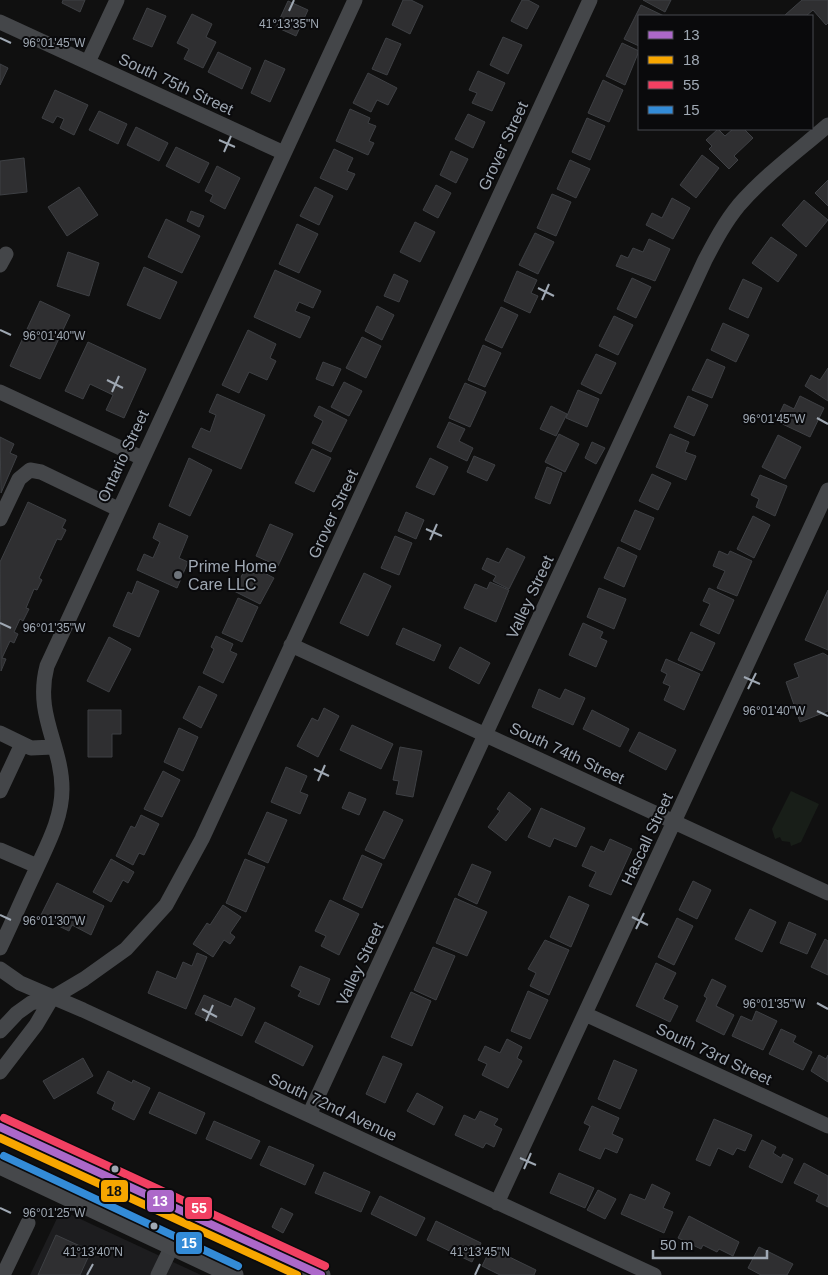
<svg xmlns="http://www.w3.org/2000/svg" width="828" height="1275" viewBox="0 0 828 1275" font-family="Helvetica,sans-serif">
	<rect width="100%" height="100%" fill="#101010"/>
	<path fill="#1d1d1f" d="M61 1210 201 1275H30Z"/>
	<path fill="#181e18" d="M791 791 819 804 801 842 791 846 790 842 782 841 780 837 775 839 772 829Z"/>
	<path fill="#2f2f31" stroke="#3e4044" d="M63 0H85L80 12 62 3Z
		M403 0H411L423 6 410 34 392 25Z
		M522 0H528L539 6 527 29 511 21Z
		M643 0H671L665 12Z
		M802 0H828V23L826 25 813 10 806 16H786L785 15Z
		M288 1 308 10 296 36 276 27Z
		M641 5 664 16H639V46L624 39Z
		M147 8 166 16 152 47 133 39Z
		M192 14 212 24 206 37 216 42 203 68 184 59 189 49 177 43Z
		M503 37 522 45 508 74 490 65Z
		M386 38 401 44 387 75 372 69Z
		M622 43 639 51 625 85 606 76Z
		M218 52 251 68 242 89 208 72Z
		M265 60 285 69 270 102 251 93Z
		M0 64 8 68 0 85Z
		M478 71 505 83 492 111 472 103 477 93 469 90Z
		M368 73 397 88 388 105 377 100 371 112 353 103Z
		M603 80 623 90 609 122 588 113Z
		M55 90 88 105 74 135 60 128 64 119 57 116 53 123 42 118Z
		M350 109 370 118 368 123 376 126 369 141 374 143 368 155 336 141Z
		M99 111 127 124 118 144 89 130Z
		M468 114 485 122 473 148 455 139Z
		M587 118 605 126 590 160 572 152Z
		M136 127 168 143 159 161 127 145Z
		M718 129 725 136 733 129H744L753 138 734 156 738 160 729 169 709 149 712 146 706 140Z
		M176 147 209 163 199 183 166 166Z
		M334 149 353 158 347 171 355 174 347 190 320 178Z
		M451 151 468 159 456 183 440 175Z
		M702 155 719 168 696 198 680 185Z
		M24 158 27 192 0 195V161Z
		M570 160 590 169 576 198 557 189Z
		M217 166 240 178 225 209 210 201 213 195 205 191Z
		M828 180V206L815 193Z
		M436 185 451 193 438 218 423 210Z
		M79 187 98 215 67 236 48 207Z
		M315 187 333 196 319 225 300 216Z
		M552 194 571 202 556 236 537 228Z
		M672 198 690 208 673 239 646 225 652 213 662 218Z
		M804 200 828 220 806 247 782 225Z
		M191 211 204 216 199 227 187 221Z
		M166 219 200 236 182 273 148 257Z
		M415 222 435 232 420 262 400 252Z
		M297 224 318 234 299 273 279 264Z
		M535 233 554 242 538 274 519 265Z
		M771 237 797 255 778 282 752 263Z
		M649 239 670 249 655 281 616 266 621 255 628 258 633 248 643 252Z
		M68 252 99 263 89 296 57 286Z
		M144 267 177 282 160 319 127 305Z
		M275 270 321 291 313 308 299 302 295 311 310 317 300 338 254 317Z
		M517 271 537 280 531 293 538 296 530 313 504 301Z
		M394 274 408 281 399 302 384 296Z
		M632 278 651 287 636 318 617 309Z
		M743 279 762 288 748 318 729 309Z
		M40 301 70 315 40 379 10 366Z
		M377 306 394 315 382 340 365 331Z
		M501 307 518 315 502 348 485 340Z
		M614 316 633 325 618 355 599 346Z
		M723 323 749 335 736 362 711 350Z
		M248 330 276 344 270 358 276 361 267 380 249 372 239 393 222 385Z
		M362 337 381 346 366 378 346 368Z
		M88 342 146 369 124 418 106 410 113 395 90 384 83 399 65 391Z
		M483 345 501 353 485 387 468 380Z
		M596 354 616 363 601 394 581 384Z
		M707 359 725 367 712 398 692 390Z
		M323 362 341 369 333 386 316 379Z
		M828 368V401L805 386 811 375 820 380Z
		M344 382 362 391 349 416 331 407Z
		M465 383 486 392 470 427 449 418Z
		M578 390 599 399 587 427 566 418Z
		M217 394 265 415 241 469 192 447 201 428 210 432 216 415 209 412Z
		M688 396 708 405 694 436 674 427Z
		M800 396 824 408 810 437 776 421 784 404 794 409Z
		M319 406 347 420 331 452 312 443 323 421 314 416Z
		M551 406 567 414 556 436 540 429Z
		M449 422 465 429 459 441 473 448 467 461 437 447Z
		M559 434 579 444 565 472 545 462Z
		M670 434 689 442 685 452 696 456 686 480 656 467Z
		M778 435 801 447 785 479 762 467Z
		M0 437 14 444 10 453 17 456 1 493Z
		M592 442 605 448 596 464 585 458Z
		M312 449 331 458 314 492 295 483Z
		M474 456 495 465 487 481 467 472Z
		M189 458 212 470 190 516 169 506Z
		M430 458 448 467 434 495 416 487Z
		M547 467 562 473 550 504 535 498Z
		M652 474 671 483 658 510 639 501Z
		M760 475 787 486 775 516 756 507 759 499 751 495Z
		M28 502 66 520 62 528 66 530 61 540 57 539 39 578 42 580 37 590 34 589 26 608 29 609 23 621 20 619 14 632 18 634 14 643 10 641 2 658 6 659 1 671 0 562Z
		M635 510 654 518 640 550 621 541Z
		M406 512 424 520 416 539 398 531Z
		M753 516 770 525 754 558 737 549Z
		M159 523 188 536 179 558 188 562 177 588 137 570 144 554 153 558 160 542 153 538Z
		M270 524 293 534 278 566 256 556Z
		M395 536 412 543 399 575 381 568Z
		M618 547 637 556 624 587 604 578Z
		M507 548 525 557 509 589 493 581 496 576 482 569 487 558 499 563Z
		M719 551 728 555 730 551 752 561 737 596 717 588 725 571 713 566Z
		M245 569 254 574 257 569 274 578 260 604 234 591Z
		M364 573 391 586 368 636 340 623Z
		M137 581 159 591 139 637 113 626 128 592 132 594Z
		M490 582 509 590 496 622 464 608 475 584 487 589Z
		M599 588 626 599 614 629 587 617Z
		M709 588 734 600 719 634 700 625 710 604 703 601Z
		M828 590V650L805 640Z
		M238 598 258 607 242 642 222 633Z
		M583 623 603 632 600 638 607 641 596 667 569 655Z
		M403 628 441 645 434 661 396 644Z
		M691 632 715 643 702 671 678 660Z
		M216 636 233 644 230 651 237 654 223 683 203 673 214 649 211 647Z
		M109 637 131 649 109 692 87 681Z
		M460 647 490 663 479 684 449 668Z
		M823 653 828 656V711L800 722 786 682 799 677 794 664Z
		M666 659 700 674 684 710 664 700 670 686 663 683 667 674 661 671Z
		M199 686 217 695 201 728 183 718Z
		M539 689 560 699 565 689 585 698 573 725 532 707Z
		M324 708 339 716 318 757 297 746 312 718 318 721Z
		M88 710H121V734H112V757H88Z
		M592 710 629 729 620 747 583 729Z
		M352 725 393 744 381 769 340 750Z
		M179 728 198 737 183 771 164 762Z
		M639 732 676 750 666 770 629 751Z
		M400 747 422 751 413 797 396 794 399 781 393 780Z
		M286 767 307 776 300 792 308 795 300 814 271 802Z
		M163 771 180 780 162 817 144 809Z
		M349 792 366 799 359 815 342 808Z
		M509 792 531 809 506 841 488 827 500 811 497 809Z
		M541 808 585 828 576 847 554 838 550 847 528 837Z
		M384 811 403 820 384 859 365 850Z
		M267 812 287 820 268 863 248 854Z
		M141 815 159 824 144 855 139 853 133 865 116 856 131 826 135 828Z
		M610 839 632 849 611 895 589 886 596 872 582 866 591 846 604 852Z
		M362 855 382 864 362 908 343 899Z
		M111 859 134 872 128 883 123 880 111 902 93 892Z
		M245 859 265 867 246 912 226 903Z
		M472 864 491 872 477 904 458 895Z
		M693 881 711 890 697 919 679 910Z
		M57 883 104 906 91 935 72 925 69 931 40 917Z
		M569 896 589 905 571 947 550 937Z
		M455 898 487 912 467 956 436 943Z
		M330 900 359 914 339 955 321 946 326 936 315 931Z
		M223 905 241 917 230 933 235 937 230 944 224 940 213 957 193 944 207 923 210 925Z
		M750 909 776 922 762 952 735 939Z
		M677 918 693 926 674 965 658 957Z
		M789 922 816 934 807 954 780 943Z
		M825 939 828 941V975L811 967Z
		M545 940 569 950 549 995 530 986 536 973 528 969Z
		M433 947 455 956 436 1000 414 990Z
		M197 953 207 957 186 1009 148 993 157 971 176 979 183 962 192 966Z
		M656 963 676 973 663 999 678 1006 670 1022 636 1006Z
		M300 966 330 979 319 1005 298 996 301 991 291 986Z
		M712 979 726 986 716 1006 734 1015 724 1035 696 1021 707 998 704 996Z
		M528 991 548 1000 530 1039 511 1031Z
		M411 992 431 1001 412 1046 391 1037Z
		M204 995 231 1007 235 998 255 1008 242 1036 195 1014Z
		M756 1011 777 1021 763 1050 732 1036 741 1016 752 1021Z
		M265 1022 313 1046 303 1066 255 1042Z
		M781 1029 796 1036 793 1042 812 1052 803 1070 769 1054Z
		M507 1039 522 1047 517 1058 522 1061 508 1088 482 1075 487 1064 478 1060 485 1046 500 1053Z
		M819 1055 826 1059 828 1055V1082L811 1071Z
		M383 1056 402 1064 385 1103 366 1094Z
		M83 1058 93 1076 54 1099 43 1081Z
		M614 1060 637 1070 620 1109 598 1099Z
		M108 1071 132 1083 133 1080 150 1088 134 1120 112 1109 115 1102 97 1093Z
		M159 1092 205 1113 196 1134 149 1113Z
		M417 1093 443 1107 434 1125 407 1111Z
		M592 1106 619 1118 612 1134 623 1139 617 1153 605 1148 600 1159 579 1150 590 1126 584 1123Z
		M480 1111 498 1119 494 1125 502 1129 494 1147 486 1143 483 1148 455 1135 464 1115 475 1120Z
		M714 1119 752 1135 745 1151 737 1148 733 1155 718 1148 710 1166 696 1160Z
		M214 1121 260 1141 251 1159 206 1139Z
		M762 1140 776 1147 773 1153 781 1158 783 1154 793 1159 782 1183 749 1167Z
		M269 1146 314 1165 305 1185 260 1165Z
		M804 1163 828 1176V1207L816 1201 819 1195 794 1183Z
		M324 1172 370 1192 361 1212 315 1193Z
		M559 1173 594 1188 585 1208 550 1193Z
		M652 1184 670 1193 663 1208 673 1212 664 1233 621 1214 630 1194 645 1200Z
		M598 1190 616 1199 605 1219 587 1210Z
		M380 1196 425 1218 416 1236 371 1214Z
		M281 1208 293 1214 283 1233 272 1227Z
		M689 1216 739 1242 733 1256 719 1249 717 1252 703 1245 701 1249 678 1238Z
		M436 1221 481 1243 472 1262 427 1240Z
		M56 1235 91 1251 80 1275H38Z
		M759 1247 793 1264 787 1275H761L748 1268Z
		M491 1248 536 1270 534 1275H500L482 1266Z"/>
	<g fill="none" stroke-linecap="round" stroke-linejoin="round">
		<path stroke="#444649" stroke-width="15" d="M0 22 284 153
			M88 62 117 0
			M0 265 6 254
			M0 392 142 458
			M0 519 19 479 30 470 41 472 118 509
			M291 645 828 893
			M0 733 31 748 53 747
			M0 791 22 744
			M0 850 37 866
			M0 948C12 923 23 897 35 872 47 845 62 819 62 789 62 745 34 715 47 666L355 0
			M0 969 20 983 83 1010 654 1275
			M585 1014 828 1126
			M0 1031 17 1013 31 1003 52 998 84 979 126 949 166 905 202 839 590 0
			M0 1072 36 1025 52 998
			M309 1115 705 260C715 241 725 222 739 205 765 175 798 151 828 125
			M497 1203 828 490
			M3 1275 28 1223
			M158 1275 172 1246"/>
		<path stroke="#46484b" stroke-width="19" d="M0 1127 321 1275
			M0 1165 234 1275"/>
		<defs>
			<path id="bus-1" d="M0 1127 321 1275"/>
			<path id="bus-2" d="M0 1138 297 1275"/>
			<path id="bus-3" d="M4 1118 325 1266"/>
			<path id="bus-4" d="M4 1156 238 1266"/>
		</defs>
		<use href="#bus-1" stroke="#0a0a0c" stroke-width="11"/>
		<use href="#bus-2" stroke="#0a0a0c" stroke-width="11"/>
		<use href="#bus-3" stroke="#0a0a0c" stroke-width="11"/>
		<use href="#bus-4" stroke="#0a0a0c" stroke-width="11"/>
		<use href="#bus-1" stroke="#ac68c9" stroke-width="8"/>
		<use href="#bus-2" stroke="#f7a600" stroke-width="8"/>
		<use href="#bus-3" stroke="#f24062" stroke-width="8"/>
		<use href="#bus-4" stroke="#338bd7" stroke-width="8"/>
	</g>
	<path fill="none" stroke="#9fa8b3" stroke-width="2" d="M289 11 294 0M0 38 11 43M219 140 235 147M224 152 231 136M538 288 554 296M542 300 549 284M0 330 11 335M107 380 123 388M112 392 119 376M817 418 828 424M426 529 442 536M430 540 437 524M0 623 11 628M744 677 760 684M748 689 756 673M817 711 828 716M314 769 329 776M318 781 325 765M0 915 11 920M632 917 648 925M636 929 644 913M817 1003 828 1009M202 1009 217 1017M206 1021 213 1005M520 1158 536 1165M524 1169 531 1153M0 1208 11 1213M87 1275 93 1264M475 1275 480 1264"/>
	<circle fill="#6d737a" stroke="#0a0a0c" stroke-width="2" cx="178" cy="575" r="5"/>
	<g fill="#9fa8b3" stroke="#0a0a0c" stroke-width="2">
		<circle cx="115" cy="1169" r="4.5"/>
		<circle cx="154" cy="1226" r="4.5"/>
	</g>
	<g text-anchor="middle" dominant-baseline="central" stroke-width="4" stroke-linejoin="round" paint-order="stroke">
		<g font-size="16" fill="#9fa8b3" stroke="#0a0a0c">
			<text transform="translate(176 84) rotate(25)">South 75th Street</text>
			<text transform="translate(503 146) rotate(-65)">Grover Street</text>
			<text transform="translate(123 456) rotate(-65)">Ontario Street</text>
			<text transform="translate(333 514) rotate(-65)">Grover Street</text>
			<text transform="translate(530 597) rotate(-65)">Valley Street</text>
			<text transform="translate(567 753) rotate(25)">South 74th Street</text>
			<text transform="translate(647 839) rotate(-65)">Hascall Street</text>
			<text transform="translate(360 964) rotate(-65)">Valley Street</text>
			<text transform="translate(714 1054) rotate(25)">South 73rd Street</text>
			<text transform="translate(333 1107) rotate(25)">South 72nd Avenue</text>
		</g>
		<g font-size="16" fill="#9fa8b3" stroke="#0a0a0c" text-anchor="start">
			<text x="188" y="566">Prime Home<tspan x="188" dy="18">Care LLC</tspan></text>
		</g>
	</g>
	<g font-size="12" text-anchor="middle" fill="#9fa8b3" stroke="#0a0a0c" stroke-width="4" stroke-linejoin="round" paint-order="stroke">
		<text x="289" y="28">41°13'35"N</text>
		<text x="54" y="47">96°01'45"W</text>
		<text x="54" y="340">96°01'40"W</text>
		<text x="774" y="423">96°01'45"W</text>
		<text x="54" y="632">96°01'35"W</text>
		<text x="774" y="715">96°01'40"W</text>
		<text x="54" y="925">96°01'30"W</text>
		<text x="774" y="1008">96°01'35"W</text>
		<text x="54" y="1217">96°01'25"W</text>
		<text x="93" y="1256">41°13'40"N</text>
		<text x="480" y="1256">41°13'45"N</text>
	</g>
	<g stroke="#0a0a0c" stroke-width="2">
		<rect x="100" y="1179" width="29" height="24" rx="5" fill="#f7a600"/>
		<rect x="146" y="1189" width="29" height="24" rx="5" fill="#ac68c9"/>
		<rect x="184" y="1196" width="29" height="24" rx="5" fill="#f24062"/>
		<rect x="175" y="1231" width="28" height="24" rx="5" fill="#338bd7"/>
	</g>
	<g font-size="14" text-anchor="middle" font-weight="bold" fill="#fff">
		<text x="160" y="1206">13</text>
		<text x="199" y="1213">55</text>
		<text x="189" y="1248">15</text>
	</g>
	<g font-size="14" text-anchor="middle" font-weight="bold" fill="#111">
		<text x="114" y="1196">18</text>
	</g>
	<rect x="638" y="15" width="175" height="115" fill="#0a0a0c" stroke="#46494f"/>
	<rect x="648" y="31" width="25" height="8" fill="#ac68c9" stroke="#46494f"/>
	<text x="683" y="40" font-size="15" fill="#9fa8b3">13</text>
	<rect x="648" y="56" width="25" height="8" fill="#f7a600" stroke="#46494f"/>
	<text x="683" y="65" font-size="15" fill="#9fa8b3">18</text>
	<rect x="648" y="81" width="25" height="8" fill="#f24062" stroke="#46494f"/>
	<text x="683" y="90" font-size="15" fill="#9fa8b3">55</text>
	<rect x="648" y="106" width="25" height="8" fill="#338bd7" stroke="#46494f"/>
	<text x="683" y="115" font-size="15" fill="#9fa8b3">15</text>
	<path d="M653 1250v8h114v-8" fill="none" stroke="#9fa8b3" stroke-width="2.5"/>
	<text x="660" y="1250" font-size="15" fill="#9fa8b3" stroke="#0a0a0c" stroke-width="4" paint-order="stroke">50 m</text>
</svg>
